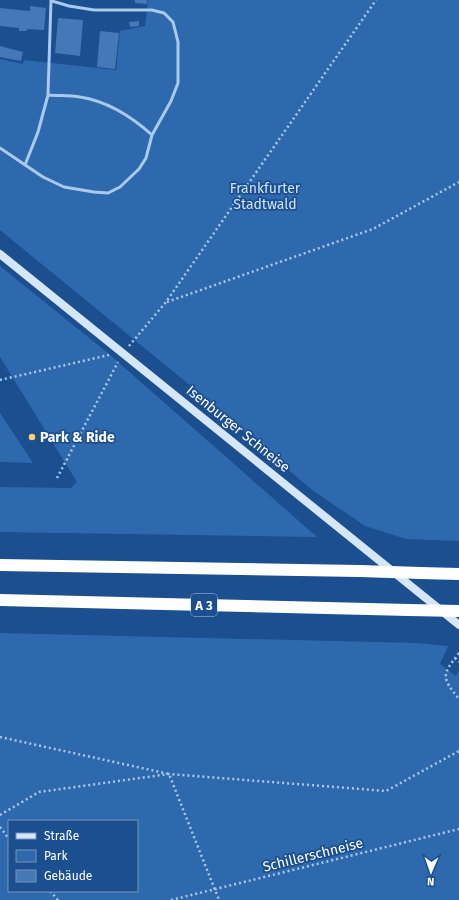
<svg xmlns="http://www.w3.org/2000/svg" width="459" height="900" viewBox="0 0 459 900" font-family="'Fira Sans',sans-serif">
	<rect width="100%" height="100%" fill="#1b4f8f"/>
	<path fill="#2e69ad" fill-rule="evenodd" d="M148 0H459V541L406 539 365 526 312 490 202 395 0 230V59L23 64 24 60 116 70 120 31 145 26Z
		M0 266 109 354 317 537 0 532V487L71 488 77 482 0 357Z
		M0 413 33 463 0 462Z
		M0 633 417 643 448 646 440 664 456 676 459 669V900H0ZM9 821H137V891H9Z"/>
	<path fill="#4478b7" d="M135 0H147V4L135 3Z
		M30 6 46 8 44 30 27 29V31H19V28L0 26V8L30 11Z
		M58 18 83 20 80 56 55 53Z
		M139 21V26L130 27 129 22Z
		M100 31 119 33 115 69 97 67Z
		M0 46 23 52 21 61 0 57Z"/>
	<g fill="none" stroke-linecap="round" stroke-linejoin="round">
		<path stroke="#a9c9ee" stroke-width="2.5" stroke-dasharray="2 3" stroke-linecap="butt" d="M167 302 373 229 459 182
			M129 346 166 302 376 0
			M0 380 109 355
			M57 478 118 362
			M459 653C442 675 441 677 459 699
			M455 658 459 662
			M0 737 169 774 219 900
			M0 815 39 792 169 774 386 791 459 751
			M0 827 9 839
			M50 891 58 900
			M171 900 459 829"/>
		<path stroke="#a9c9ee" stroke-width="3" d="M52 1 69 6 94 10H152L164 13 173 22 178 42V83L171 101 152 135
			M0 148 43 177 64 187 94 192 108 193 120 187 139 169 146 158 152 135C132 117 106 101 80 97 70 95 59 96 48 95
			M25 165 38 132 48 95 51 0"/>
		<path stroke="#d6e6fa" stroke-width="8" d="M0 254 459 625"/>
		<path stroke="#fff" stroke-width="12" d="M0 565 360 571
			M420 573 459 574
			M0 600 409 610"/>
		<path stroke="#fff" stroke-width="12" d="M360 571 420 573
			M409 610 459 611"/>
	</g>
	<circle fill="#ffd166" stroke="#1b4f8f" stroke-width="1.5" cx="32" cy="437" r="4"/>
	<g text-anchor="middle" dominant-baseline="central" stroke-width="3.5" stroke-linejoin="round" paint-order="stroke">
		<rect fill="#1b4f8f" stroke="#bbcadd" stroke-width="1" x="191" y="594" width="26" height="22" rx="3"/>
		<g font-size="13" font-weight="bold" fill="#fff">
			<text x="204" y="605">A 3</text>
		</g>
		<g font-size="14" fill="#cfe3fa" stroke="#1b4f8f">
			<text x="265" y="188">Frankfurter<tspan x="265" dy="16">Stadtwald</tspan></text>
		</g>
		<g font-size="14" fill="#fff" stroke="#1b4f8f">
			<text transform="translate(238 429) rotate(39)">Isenburger Schneise</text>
			<text transform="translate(313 855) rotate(-14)">Schillerschneise</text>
		</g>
		<g font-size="14" font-weight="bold" fill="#fff" stroke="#1b4f8f" text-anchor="start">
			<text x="40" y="437">Park &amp; Ride</text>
		</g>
	</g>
	<rect x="8" y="820" width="130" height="72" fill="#1b4f8f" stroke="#7695bc"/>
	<rect x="16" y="833" width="20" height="6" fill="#d6e6fa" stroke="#7695bc"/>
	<text x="44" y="840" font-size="12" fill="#ffffff">Straße</text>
	<rect x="16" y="850" width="20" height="12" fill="#2e69ad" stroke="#7695bc"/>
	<text x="44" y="860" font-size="12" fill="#ffffff">Park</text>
	<rect x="16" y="870" width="20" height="12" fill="#4478b7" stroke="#7695bc"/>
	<text x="44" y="880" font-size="12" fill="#ffffff">Gebäude</text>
	<g transform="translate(431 872) rotate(182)" stroke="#1b4f8f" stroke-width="3" paint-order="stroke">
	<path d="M0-3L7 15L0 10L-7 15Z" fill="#ffffff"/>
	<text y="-6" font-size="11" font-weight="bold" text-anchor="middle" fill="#ffffff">N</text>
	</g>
</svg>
